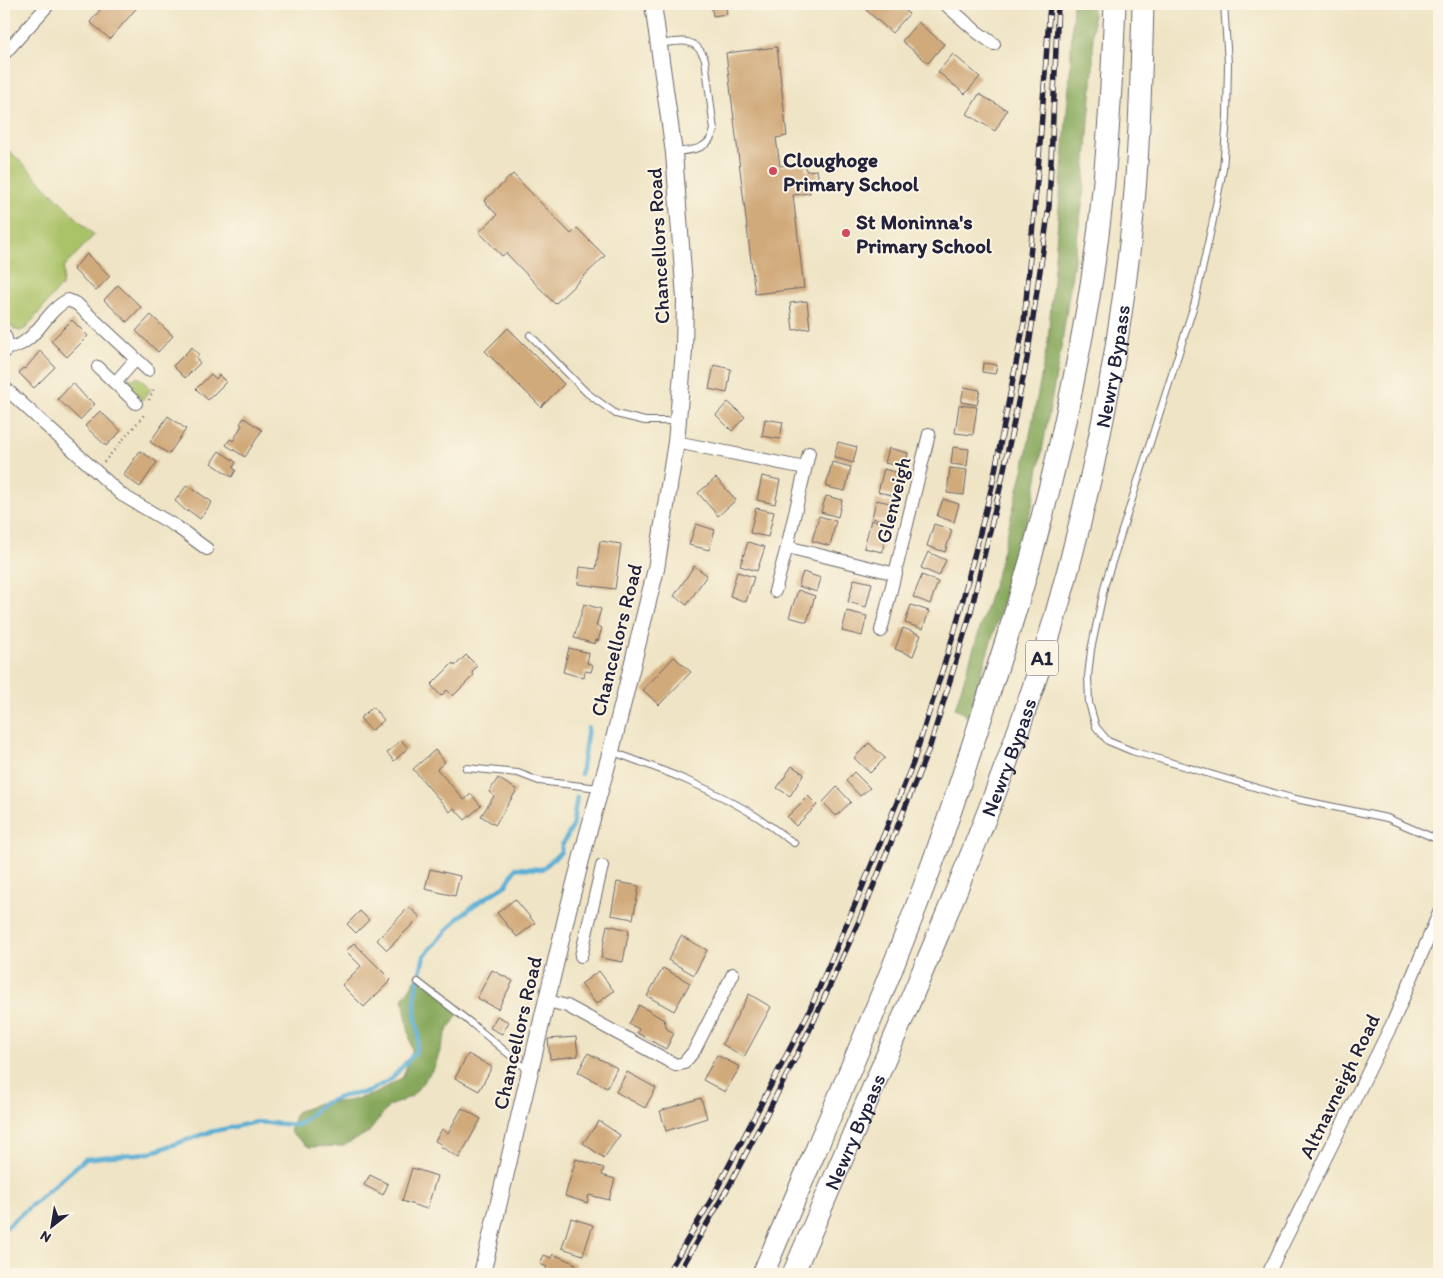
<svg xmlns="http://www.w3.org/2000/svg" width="1443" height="1278" viewBox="0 0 1443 1278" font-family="Itim,sans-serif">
	<rect width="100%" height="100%" fill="#fcf5e5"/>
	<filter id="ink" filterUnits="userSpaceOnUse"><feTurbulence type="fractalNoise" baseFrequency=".02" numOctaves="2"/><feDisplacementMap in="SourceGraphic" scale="10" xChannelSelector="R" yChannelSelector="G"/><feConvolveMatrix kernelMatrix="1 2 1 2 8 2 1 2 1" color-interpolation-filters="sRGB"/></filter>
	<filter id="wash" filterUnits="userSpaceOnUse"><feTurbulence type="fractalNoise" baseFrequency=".0096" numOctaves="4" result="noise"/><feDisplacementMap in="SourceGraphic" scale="20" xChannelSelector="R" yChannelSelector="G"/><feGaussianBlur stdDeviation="1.12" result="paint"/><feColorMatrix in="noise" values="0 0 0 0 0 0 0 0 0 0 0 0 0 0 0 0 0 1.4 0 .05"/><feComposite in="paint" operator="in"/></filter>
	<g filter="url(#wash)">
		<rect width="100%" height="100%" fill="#efe4c5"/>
		<path fill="#aac267" stroke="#667251" d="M10 151 94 235 64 267 62 287 59 288 26 328 20 331 14 329 4 318V158Z
			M129 377 132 380 136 377 141 379 151 389 142 400 129 386Z"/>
		<path fill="#87a85c" stroke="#54654c" d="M1073 4H1093V71L1083 199 1062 342 1032 506 968 717 955 708 996 577 1024 466 1048 341 1070 75Z
			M418 976 461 1010 447 1031 434 1068 412 1096 388 1107 369 1132 343 1146 309 1147 290 1132 296 1112 320 1103 348 1101 375 1094 403 1077 412 1051 403 998Z"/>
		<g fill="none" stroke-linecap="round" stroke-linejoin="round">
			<path stroke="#58add4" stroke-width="4.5" d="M581 774 588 728
				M4 1229 85 1159 111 1156 149 1153 210 1132 256 1122 298 1125 324 1103 343 1096 368 1092 390 1080 415 1053 419 1037 415 1013V993L424 956 459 917 476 904 506 885 516 868 542 869 561 852 562 845 572 828 577 797"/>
		</g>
		<g id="blocks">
			<path fill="#d1aa7b" d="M92 4H140L110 39 90 22 100 10Z
				M711 4H754V5L726 8 727 14 713 16Z
				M872 4H897L909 14 892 33 866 10Z
				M918 22 944 44 928 63 902 41Z
				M777 47 787 136 776 138 780 166 805 163 806 171 817 170 819 182 809 184 810 193 793 195 804 288 755 294 726 53Z
				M953 54 980 77 965 94 938 72Z
				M979 94 1007 110 995 131 967 114Z
				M513 174 571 234 577 228 605 256 555 304 506 253 502 256 479 232 497 215 484 201Z
				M87 254 110 276 96 291 73 269Z
				M118 285 141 307 127 322 104 300Z
				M807 301 810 328 793 330 790 303Z
				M151 315 173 336 158 352 136 331Z
				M72 320 88 336 67 357 51 341Z
				M508 328 564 384 541 407 485 351Z
				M192 347 199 355 196 358 200 363 185 378 173 366Z
				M40 351 55 367 34 388 19 373 23 368 25 369Z
				M983 363 997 365 995 374 982 372Z
				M714 365 731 369 727 393 709 389Z
				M211 374 216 379 219 375 226 382 208 400 196 389Z
				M73 383 88 400 89 399 95 404 80 420 58 399Z
				M964 387 980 390 977 405 961 402Z
				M728 402 745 417 732 431 716 415Z
				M959 405 977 407 973 435 955 433Z
				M100 411 121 431 106 446 85 426Z
				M168 416 186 429 169 454 150 442Z
				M244 418 262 430 245 457 226 445 230 439 233 441 242 425 240 424Z
				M765 419 783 422 780 439 762 436Z
				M838 442 857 447 853 463 834 457Z
				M953 447 969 449 967 466 951 464Z
				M889 448 908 453 905 468 885 463Z
				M140 451 157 462 140 487 123 475Z
				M219 451 236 462 233 468 236 470 232 477 211 463Z
				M832 462 851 467 845 491 826 487Z
				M950 468 967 470 964 495 947 493Z
				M884 469 902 474 896 496 878 492Z
				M762 476 780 480 775 504 757 500Z
				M716 478 736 500 718 516 698 493Z
				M187 485 212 502 200 519 188 510 187 512 175 501Z
				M826 496 842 500 838 517 821 512Z
				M943 499 959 504 954 522 937 516Z
				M876 500 895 504 890 522 872 518Z
				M756 508 774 512 768 537 750 533Z
				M819 516 836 521 830 546 812 541Z
				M871 520 889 524 882 552 864 548Z
				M696 524 715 530 709 550 689 545Z
				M934 524 952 530 945 552 927 546Z
				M600 541 621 544 615 589 578 584 580 567 596 569Z
				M748 542 765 547 757 571 740 566Z
				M928 552 946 560 939 576 921 568Z
				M694 566 707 575 687 605 674 596Z
				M737 572 754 577 746 602 730 596Z
				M803 572 821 578 817 592 798 586Z
				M922 575 938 582 930 604 913 597Z
				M854 579 872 583 866 607 848 602Z
				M798 590 815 596 807 622 789 617Z
				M584 604 601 609 596 626 602 628 598 641 596 640 595 644 574 638Z
				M911 605 929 611 923 629 905 623Z
				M847 611 867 616 862 636 842 631Z
				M903 628 921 635 913 656 895 649Z
				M569 648 589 653 587 663 593 665 591 672 585 671 584 678 563 672Z
				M466 655 477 666 472 672 474 675 453 696 447 690 441 696 431 685 453 663 455 666Z
				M674 657 691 672 659 705 643 690Z
				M373 707 384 720 371 731 360 718Z
				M401 740 408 748 394 761 387 753Z
				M869 743 885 758 870 773 854 758Z
				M435 750 445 762 437 769 464 800 471 794 481 806 465 820 454 808 450 812 413 769Z
				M792 766 804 774 790 796 777 788Z
				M854 772 870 788 860 796 846 781Z
				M498 778 517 790 495 825 481 816 494 796 489 792Z
				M837 787 851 802 836 816 823 802Z
				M808 796 817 805 796 826 787 817Z
				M430 869 460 876 455 896 425 889Z
				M617 882 639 886 633 919 611 915Z
				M515 899 535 923 517 937 497 913Z
				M409 907 420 917 387 950 377 940Z
				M360 911 369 920 356 933 347 924Z
				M607 925 629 930 623 962 601 958Z
				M681 936 707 950 694 975 668 960Z
				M354 943 391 980 364 1007 342 985 361 966 346 951Z
				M663 968 690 983 674 1011 647 996Z
				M492 970 513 981 498 1009 477 998Z
				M599 971 614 991 596 1004 581 984Z
				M749 994 771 1007 744 1057 722 1044Z
				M639 1005 664 1020 667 1029 674 1033 666 1049 637 1033 639 1029 629 1024Z
				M497 1016 509 1022 502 1034 490 1028Z
				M576 1037 578 1056 550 1059 548 1039Z
				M588 1053 617 1068 607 1088 578 1072Z
				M468 1054 492 1067 479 1091 455 1078Z
				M717 1055 740 1067 725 1092 703 1080Z
				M627 1072 656 1088 645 1108 616 1092Z
				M701 1098 707 1118 666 1131 660 1111Z
				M462 1108 481 1119 459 1158 440 1146 441 1144 435 1141 442 1129 448 1133Z
				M599 1121 620 1135 604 1158 583 1143Z
				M576 1159 604 1168 602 1175 615 1179 609 1200 589 1195 587 1203 565 1196Z
				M412 1168 437 1176 427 1209 402 1201Z
				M370 1175 388 1184 383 1195 364 1185Z
				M571 1218 593 1225 583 1255 562 1248Z
				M553 1254 576 1264 571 1274H544L547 1267 540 1264 544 1255 551 1258Z"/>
		</g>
	</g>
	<g filter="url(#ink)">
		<use href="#blocks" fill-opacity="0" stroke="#6a666b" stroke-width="1"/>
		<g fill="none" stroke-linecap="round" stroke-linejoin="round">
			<defs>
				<path id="service" d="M1224 4 1228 63 1227 117 1223 169 1212 225 1195 302 1105 584 1091 650 1088 676 1089 703 1096 727 1108 741 1132 751 1291 798 1387 818 1439 840
					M660 44C681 41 695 36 705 59L714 130C709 150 693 150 675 152
					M530 335 587 393 616 414 645 421H677
					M613 752C663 770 714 789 759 818 771 826 782 835 794 843
					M466 768 518 773 539 781 599 788
					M418 982 471 1023 528 1070"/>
				<path id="minor" d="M945 4 977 32 994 44
					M4 54 49 4
					M4 334C8 341 8 346 4 353
					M7 348C36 346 44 311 68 300L77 304 148 370
					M98 367 136 403
					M115 383 136 359
					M4 387 122 495 177 527 207 549
					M676 442 805 468
					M787 547 896 574
					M775 591 787 547 809 453
					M881 631 929 434
					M581 956 602 866
					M548 1001 567 1006 676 1065 684 1063 694 1051 733 974
					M1268 1274 1393 1022 1439 913"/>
				<path id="tertiary" d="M482 1274 568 910 588 833 611 751 656 569 676 442 684 350 685 298 674 153 653 4"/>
				<g id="trunk">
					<path d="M763 1274C817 1145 875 1018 924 886 946 828 965 769 984 709 1004 648 1024 587 1040 524 1060 451 1075 377 1088 303 1105 204 1111 103 1115 4"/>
					<path id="s1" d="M793 1274C842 1159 892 1045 940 930 983 827 1024 724 1055 617 1090 495 1116 370 1130 244 1139 164 1141 84 1143 4"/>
				</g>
			</defs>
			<use href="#service" stroke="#6a666b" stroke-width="8"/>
			<use href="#minor" stroke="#6a666b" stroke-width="14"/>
			<use href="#tertiary" stroke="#6a666b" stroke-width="18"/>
			<use href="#trunk" stroke="#6a666b" stroke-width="23"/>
			<path stroke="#6a666b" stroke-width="2.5" stroke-dasharray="1 4" stroke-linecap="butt" d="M149 400 154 388
				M104 462 144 415"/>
			<use href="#service" stroke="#fff" stroke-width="6"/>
			<use href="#minor" stroke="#fff" stroke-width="12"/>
			<use href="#tertiary" stroke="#fff" stroke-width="16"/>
			<use href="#trunk" stroke="#fff" stroke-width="21"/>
			<defs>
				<path id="rail" d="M667 1274 710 1202 808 1014 862 888 913 763 955 630 992 486 1024 323 1039 157 1050 4
					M678 1274 730 1184 774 1100 812 1025 860 919 930 746 970 615 1000 488 1027 359 1044 243 1049 206 1058 4"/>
			</defs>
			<use href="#rail" stroke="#22223b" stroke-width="5.5"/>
			<use href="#rail" stroke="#fcf5e5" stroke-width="4" stroke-dasharray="11" stroke-linecap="butt"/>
		</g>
	</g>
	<g fill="#d1495b" stroke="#fcf5e5" stroke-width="2">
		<circle cx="773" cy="171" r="5"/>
		<circle cx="846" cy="233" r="5"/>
	</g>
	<g text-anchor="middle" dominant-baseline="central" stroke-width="4" stroke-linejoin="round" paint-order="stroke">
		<rect fill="#fcf5e5" stroke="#63616e" stroke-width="1" x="1026" y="640.5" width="32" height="35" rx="4"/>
		<g font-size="20" font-weight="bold" fill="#22223b">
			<text x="1042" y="658">A1</text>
		</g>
		<g font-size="21" font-weight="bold" fill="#22223b" stroke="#fcf5e5" text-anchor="start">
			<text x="783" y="159">Cloughoge<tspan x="783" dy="24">Primary School</tspan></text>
			<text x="856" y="221">St Moninna's<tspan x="856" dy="24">Primary School</tspan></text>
		</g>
		<g font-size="21" fill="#22223b" stroke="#fcf5e5">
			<text transform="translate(658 246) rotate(-93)">Chancellors Road</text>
			<text stroke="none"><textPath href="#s1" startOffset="965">Newry Bypass</textPath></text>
			<text transform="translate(893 500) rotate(-76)">Glenveigh</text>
			<text transform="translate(616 640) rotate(-76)">Chancellors Road</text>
			<text stroke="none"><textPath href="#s1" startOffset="560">Newry Bypass</textPath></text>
			<text transform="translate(517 1033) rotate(-77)">Chancellors Road</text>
			<text transform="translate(1339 1086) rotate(-64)">Altnavneigh Road</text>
			<text stroke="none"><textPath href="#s1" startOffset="155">Newry Bypass</textPath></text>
		</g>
	</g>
	<rect width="1443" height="1278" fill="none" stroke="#fcf5e5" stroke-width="20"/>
	<g transform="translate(52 1226) rotate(211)" stroke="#fcf5e5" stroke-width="4" paint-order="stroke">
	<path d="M0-4L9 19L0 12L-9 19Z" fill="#22223b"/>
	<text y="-8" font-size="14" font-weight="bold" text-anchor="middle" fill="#22223b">N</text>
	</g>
</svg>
